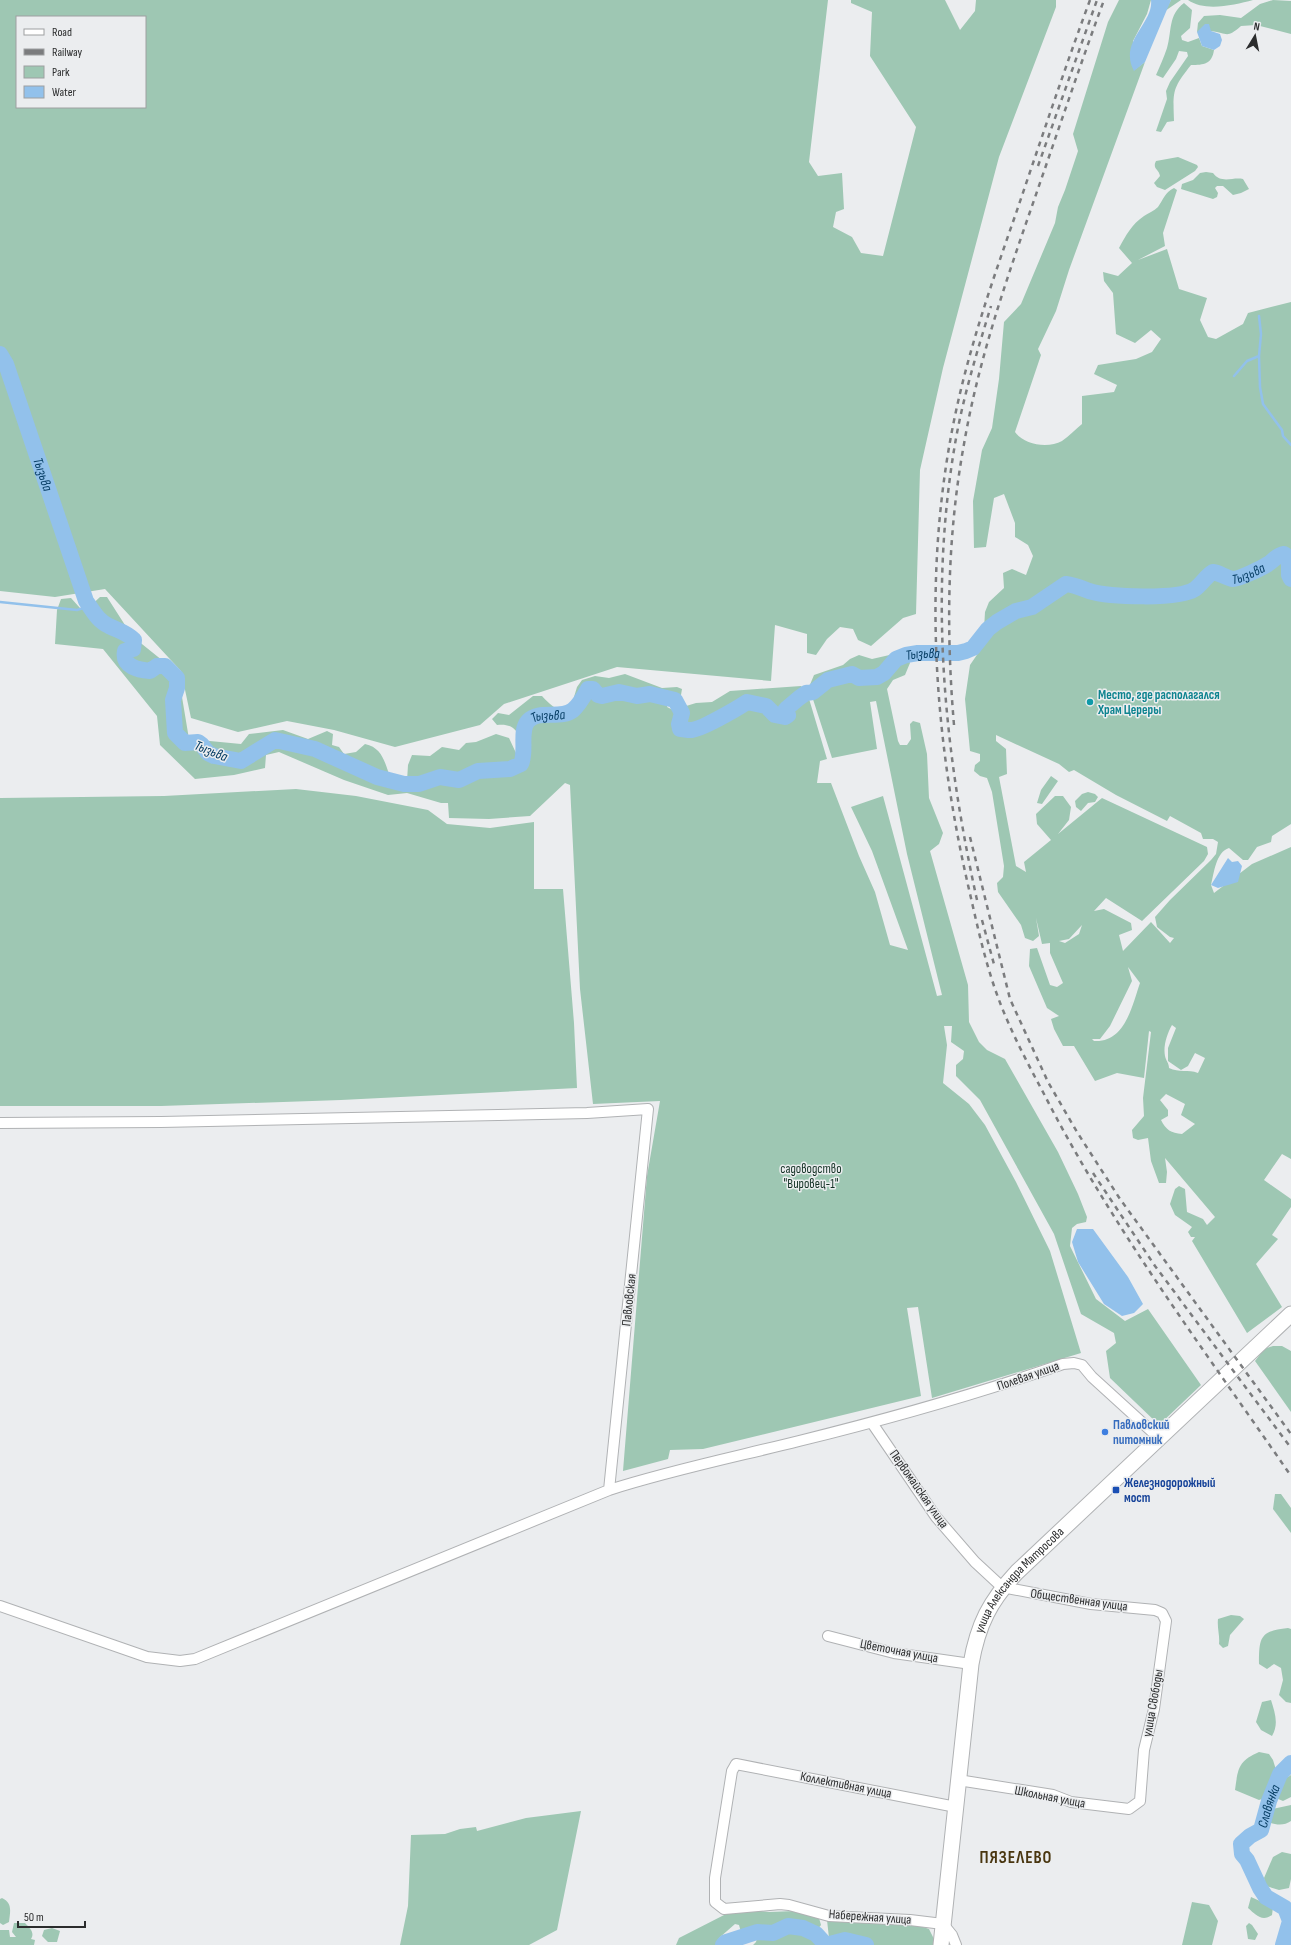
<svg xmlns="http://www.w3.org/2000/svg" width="1291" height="1945" viewBox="0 0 1291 1945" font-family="'Sofia Sans Condensed',sans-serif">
	<rect width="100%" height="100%" fill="#ebedef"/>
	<path fill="#9ec7b3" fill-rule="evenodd" d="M0 0H828L809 162 818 176 842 173 844 209 836 212 833 227 852 237 861 253 883 256 916 127 870 56 872 12 851 3V0H945L960 30 975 11 976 0H1056V7L999 157 943 368 920 470 916 614 903 618 871 646 858 640 853 629 840 627 827 639 816 655 807 653V634L775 625 771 681 617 667 504 704 480 725 395 747 334 730 287 721 238 732 191 718 181 671 105 589 55 597 0 591ZM17 17H145V107H17Z
		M1119 0H1151L1147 14 1133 41 1134 70 1145 62 1069 270 1056 311 1038 349 1041 355 1015 432C1024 445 1048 449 1062 441 1069 436 1076 429 1082 424V396L1114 392 1117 385 1094 374 1098 365 1136 359 1152 352 1161 339 1151 330 1135 343 1116 334 1113 293 1104 281 1103 272 1118 276 1132 263 1119 248C1126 235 1132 224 1144 216 1148 213 1154 211 1158 207 1163 200 1165 192 1174 188L1177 190 1163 233 1165 246 1138 260 1167 249 1179 289 1207 298 1200 320 1208 337 1216 339 1243 324 1248 313 1291 302V824L1272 836 1271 842 1257 847 1248 860H1243L1229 848C1216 852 1214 873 1211 885L1214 893 1252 864 1291 847V1159L1282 1154 1264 1180 1291 1199V1207L1272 1235 1278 1239 1256 1264 1282 1307 1247 1333 1192 1241 1195 1237H1191L1188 1232 1192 1227 1175 1215 1170 1204 1175 1189 1179 1186 1185 1189 1187 1212 1203 1219 1207 1225 1215 1217 1165 1158 1167 1172 1166 1183H1159L1151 1161 1148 1138 1138 1140 1133 1138 1132 1130 1144 1116 1143 1098 1151 1032 1149 1031 1144 1078 1117 1073 1095 1081 1074 1046H1063L1054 1029 1051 1019 1059 1016 1047 1008 1029 966 1030 949 1037 948 1050 985 1057 987 1063 983 1050 953V943L1042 944 1036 918 1039 936 1033 941 1025 938 1021 925 998 892 997 883 1003 877 1004 866 992 792 987 778 980 776 974 771 975 765 980 761V754L970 751 965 699 970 665 983 646 985 612 989 602 1004 588 1003 573 1012 569 1026 575 1033 556 1028 545 1015 537V523L1004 494 994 498 986 547 974 548 973 501 982 450 992 428 999 379 1004 322 1021 304 1055 223 1058 207 1065 190 1078 151 1073 134 1108 22ZM996 735 1059 764 1069 772 1074 770 1116 795 1167 821 1170 816 1201 833 1203 839H1213L1218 842 1216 854 1211 860 1170 900 1155 917 1157 927 1170 937 1174 938 1170 943 1151 922 1123 951 1119 935 1132 930 1131 923 1104 909 1094 911 1106 898 1142 921 1204 861 1208 854 1207 847 1102 798 1058 834 1069 820 1071 807 1063 796H1055L1036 814 1037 824 1051 840 1024 862 1026 872 1016 866 999 777 1007 774 1006 749 996 741ZM1082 925 1079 934 1065 943 1059 941 1069 939ZM1128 967 1140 983C1132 1006 1125 1043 1094 1041L1092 1039H1100L1110 1026 1132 981ZM1172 1025 1176 1028 1168 1048V1061L1181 1070 1188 1066 1195 1053 1205 1058 1198 1073C1188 1069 1179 1073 1169 1068 1169 1063 1166 1061 1165 1056 1163 1046 1167 1034 1172 1025ZM1166 1094 1185 1104 1181 1115 1195 1124 1182 1134C1171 1133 1166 1130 1161 1120L1168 1116V1110L1160 1100Z
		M1171 0H1181L1165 11Z
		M1188 0H1253C1234 5 1205 12 1188 0Z
		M1273 0 1291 1V34L1256 25 1241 26C1226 39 1228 33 1211 31 1207 30 1202 31 1197 32L1198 23 1204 16 1220 15 1241 18 1260 4Z
		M1184 3 1192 10 1190 28 1181 36 1182 40 1188 42 1199 38 1202 46 1214 50C1212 64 1204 65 1191 65 1172 89 1173 91 1174 121L1167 122 1161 132 1156 131 1167 99 1166 91 1170 82 1188 56 1187 52 1179 51 1176 59 1163 78 1156 75C1160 66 1164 57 1167 48 1172 31 1168 15 1184 3Z
		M1178 157 1197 165 1198 167 1195 171 1165 190 1157 187 1154 183 1160 176C1159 169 1152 169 1156 161Z
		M1206 172 1213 173C1221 184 1232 177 1243 179L1249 189 1241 193 1233 195 1223 186H1217L1215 188 1218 193 1217 197 1213 199 1181 189 1182 184 1193 180 1200 173Z
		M100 597H107L132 636 178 673 189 739 241 744 249 734 283 730 308 739 327 731 333 734 332 745 339 747 344 754 356 752 365 744C384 748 385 765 392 782L400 784 407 781 408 765 412 755 430 756 442 747 459 750 466 743 476 742 496 734 509 738 516 753H522L525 744C517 731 513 723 497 725L492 719 498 713 509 715 533 696H542C552 707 565 719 577 703L574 697 577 687 582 680 595 676 609 678 625 674 662 688 677 687 682 689 681 695 668 702 667 707 673 710 696 703 712 702 730 691 801 686 807 692 827 759 820 761 817 783H831L859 856 875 892 890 945 908 950 872 851 851 807 883 796 937 996 942 995 907 854 876 701 870 702 877 749 832 758 809 687 814 675 843 665 850 659 859 655 872 659 907 651 910 663 905 675 893 680 887 689 898 741 900 745H907L911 739 910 724 913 721 920 723 927 754 929 798 943 833 939 844 930 851 968 985 969 1022 979 1042 987 1050 1005 1059 1058 1152 1078 1194 1087 1217 1086 1222 1077 1224 1072 1228 1070 1246 1096 1299 1125 1321 1148 1309 1201 1385 1159 1425 1110 1378 1106 1351 1116 1343 1114 1333 1081 1314 1054 1234 980 1100 956 1076V1065L963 1059 964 1051 951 1042 952 1026H944L947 1045 943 1083 969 1104 985 1125 1016 1182 1050 1251 1081 1353 932 1398 918 1307 907 1308 921 1396 703 1449 670 1450 668 1459 623 1471 647 1176 660 1101 593 1104 580 989 570 785 565 783 530 816 489 819 449 818 448 803H441L407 793 388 795 344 780 279 752 266 755 265 768 234 775 195 779 160 745 157 716 103 649 55 644 57 610 61 599 71 598 80 608 87 609Z
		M1051 776 1058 781 1042 804 1037 803 1041 790Z
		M296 789 356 796 428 810 447 824 490 828 534 822V889H563L574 1023 577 1088 341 1100 161 1106H0V798L164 796Z
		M1088 792 1095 794 1098 797 1095 802 1088 803 1081 811 1076 807 1075 801 1082 794Z
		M1273 1346H1282L1291 1351V1412L1255 1361 1264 1349Z
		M1275 1494H1281L1291 1508V1533L1273 1509Z
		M1231 1615 1240 1616 1244 1619 1230 1635 1228 1646 1223 1648 1219 1644C1220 1636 1217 1628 1218 1619Z
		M1288 1628 1291 1629V1703L1286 1702 1279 1695 1283 1680 1281 1668 1274 1664 1267 1669 1259 1664C1259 1637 1260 1631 1288 1628Z
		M1271 1700C1275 1713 1279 1724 1272 1736L1261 1730 1256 1722 1262 1702Z
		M1259 1752 1269 1754 1273 1760 1277 1773 1288 1777 1291 1775V1797L1283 1801 1271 1796 1259 1800 1235 1790C1238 1769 1238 1761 1259 1752Z
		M1291 1805V1821C1284 1826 1276 1825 1268 1822V1810Z
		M581 1811 557 1930 529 1945H400L408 1906 411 1835 445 1834 460 1829 476 1827 477 1831 526 1818Z
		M1282 1852 1291 1854V1879L1289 1888 1279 1890 1266 1886 1264 1878 1273 1857Z
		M1251 1897 1273 1907 1272 1915C1262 1922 1256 1915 1248 1908Z
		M2 1898C13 1903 10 1912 9 1922L3 1925 0 1923V1899Z
		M1192 1902 1209 1905 1218 1921 1212 1945H1182Z
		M753 1910 769 1912 796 1911 819 1918 821 1925 814 1934 815 1939 826 1945H753L756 1942 758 1935 754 1931 741 1932 739 1925 735 1924 719 1938 717 1945H676L679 1938 726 1914Z
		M827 1920 905 1921 929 1929 934 1939V1945H834L849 1944 851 1940 849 1936C841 1934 836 1939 829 1938Z
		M14 1923H25C30 1928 35 1933 31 1939L35 1940 34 1945H0V1930H9L10 1937H16L12 1932Z
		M1249 1923 1252 1925 1258 1934 1255 1940 1248 1939 1246 1926Z
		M52 1928 60 1931 57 1942H48L42 1936 44 1930Z"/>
	<path fill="#92c1eb" d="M1151 0H1171L1145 62 1134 71C1118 42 1154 23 1151 0Z
		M1205 24H1209L1211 31 1220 34 1222 40 1220 46 1214 50 1202 46 1197 32Z
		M1228 858 1232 862 1238 861 1242 866 1238 882 1218 888 1211 885Z
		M1077 1229H1093L1128 1277 1143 1304 1134 1313 1122 1316 1104 1304 1078 1262 1072 1242Z"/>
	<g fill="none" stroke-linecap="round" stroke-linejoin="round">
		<path stroke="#92c1eb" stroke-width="2.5" d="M1259 316 1261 334 1259 356 1260 387 1263 404 1282 430 1283 436 1291 445
			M1234 376 1247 361 1259 356
			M0 602 77 610 90 606"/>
		<g stroke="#92c1eb" stroke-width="16">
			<path id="s1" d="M0 354 6 364 86 601C93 611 98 621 109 626 119 631 126 632 134 640L133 649 125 651C122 667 139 670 150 671L157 666H165L177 678V688L173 700 175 733 185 743 198 742 202 745 208 753 214 756 241 761 275 740 315 749 377 777 404 784H419L440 777 459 780 478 771 510 769 521 764C527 751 519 731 528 721 539 709 561 720 573 710 579 705 584 696 588 689H593L598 695 602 696 619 692 637 696 650 694 675 700 682 713 679 724 680 729C683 729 687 730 690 730 699 731 738 708 747 702L766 706 775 715 785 717 788 715 786 709 799 698 806 693 813 692 828 680 852 674 859 678 877 677 884 673 896 659 906 655 918 653H958L966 651 973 648 988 629 997 622 1016 611 1032 607 1066 584C1075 585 1081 588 1089 591 1109 597 1179 600 1195 589 1202 584 1206 576 1213 572 1220 573 1226 578 1233 579 1239 579 1262 568 1268 564 1273 561 1277 555 1284 554L1289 558V575L1291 579"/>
			<path d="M723 1945 726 1942 757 1932 773 1933 788 1926 803 1928 816 1934 826 1945 845 1940 866 1945"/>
			<path id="s2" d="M1283 1945 1290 1921 1285 1908 1266 1897 1260 1888 1247 1860 1242 1854 1241 1844 1250 1836 1261 1830 1269 1801 1280 1774 1291 1763"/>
		</g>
		<defs>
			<path id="street" d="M0 1123 161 1122 587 1113 648 1109 609 1490
				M872 1423 936 1517 975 1562 1002 1587 1091 1604 1155 1610 1162 1613 1166 1621 1154 1709 1144 1750 1140 1801 1129 1809 1071 1802 1053 1795 958 1780
				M0 1606 147 1657 180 1661 195 1659 609 1490C671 1470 735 1457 799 1441 888 1419 977 1394 1063 1364L1074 1363 1082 1365 1092 1377 1159 1438
				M828 1636 894 1653 971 1664
				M956 1807 736 1764 732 1771 715 1878V1902L724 1909 780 1904 789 1905 829 1916 910 1920 943 1924 952 1935 956 1945"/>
			<g id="secondary">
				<path id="s3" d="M941 1945 971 1664C978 1624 990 1601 1017 1572L1291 1314"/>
			</g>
		</defs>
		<use href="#street" stroke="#b0b2b4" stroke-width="12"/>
		<use href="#secondary" stroke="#b0b2b4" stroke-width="17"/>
		<use href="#street" stroke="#fff" stroke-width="10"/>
		<use href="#secondary" stroke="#fff" stroke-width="15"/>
		<path stroke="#7b7c7e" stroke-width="2.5" stroke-dasharray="5 5" stroke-linecap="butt" d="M1090 0C1063 73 1039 146 1014 219 993 279 972 340 958 402 922 561 932 727 968 885 977 924 985 963 999 1000 1011 1032 1028 1064 1044 1094 1113 1229 1205 1351 1291 1476
			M1038 166 1097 0
			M954 725C946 631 947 537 964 444 978 362 1005 284 1032 206 1056 137 1079 68 1104 0
			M970 837 1010 999 1048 1082 1077 1132 1120 1199 1291 1434
			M977 900C944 750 929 596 955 444 963 397 977 352 991 306
			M982 920 995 968
			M1093 1173 1155 1266 1291 1448"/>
	</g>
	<circle fill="#0f9aa8" stroke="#ebedef" stroke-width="1.5" cx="1090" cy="702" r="4"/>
	<circle fill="#3f7fe0" stroke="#ebedef" stroke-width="1.5" cx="1105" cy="1432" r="4"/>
	<rect fill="#1a4fb4" stroke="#ebedef" stroke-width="1.5" x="1112" y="1486" width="8" height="8" rx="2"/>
	<g text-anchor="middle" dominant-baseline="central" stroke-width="3" stroke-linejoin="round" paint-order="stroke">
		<g font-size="13" font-weight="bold" fill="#0d838f" stroke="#ebedef" text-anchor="start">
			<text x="1098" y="695">Место, где располагался<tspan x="1098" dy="15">Храм Цереры</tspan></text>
		</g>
		<g font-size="13" fill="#113023" stroke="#ebedef">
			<text x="811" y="1169">садоводство<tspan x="811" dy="15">"Вировец-1"</tspan></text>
		</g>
		<g font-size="13" fill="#2b2c2d" stroke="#ebedef">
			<text transform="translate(629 1300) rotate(-84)">Павловская</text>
			<text transform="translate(1028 1376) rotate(-19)">Полевая улица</text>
			<text transform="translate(919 1489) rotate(55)">Первомайская улица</text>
			<text stroke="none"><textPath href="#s3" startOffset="382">улица Александра Матросова</textPath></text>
			<text transform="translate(1079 1600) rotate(8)">Общественная улица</text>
			<text transform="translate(899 1651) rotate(11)">Цветочная улица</text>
			<text transform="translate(1153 1703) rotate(-80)">улица Свободы</text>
			<text transform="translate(846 1785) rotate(11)">Коллективная улица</text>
			<text transform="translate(1050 1797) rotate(11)">Школьная улица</text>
			<text transform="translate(870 1917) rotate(4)">Набережная улица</text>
		</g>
		<g font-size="13" font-weight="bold" fill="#366cbe" stroke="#ebedef" text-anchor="start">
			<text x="1113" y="1425">Павловский<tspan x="1113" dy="15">питомник</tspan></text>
		</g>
		<g font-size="13" font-weight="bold" fill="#164399" stroke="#ebedef" text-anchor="start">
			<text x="1124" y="1483">Железнодорожный<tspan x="1124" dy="15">мост</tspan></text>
		</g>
		<g font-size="14" font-style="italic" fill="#083f66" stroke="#ebedef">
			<text stroke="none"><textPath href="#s1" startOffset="128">Тызьва</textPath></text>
			<text stroke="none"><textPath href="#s1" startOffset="1727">Тызьва</textPath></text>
			<text stroke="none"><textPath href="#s1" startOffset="1367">Тызьва</textPath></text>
			<text stroke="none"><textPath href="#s1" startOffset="909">Тызьва</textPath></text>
			<text transform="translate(211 751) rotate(22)">Тызьва</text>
			<text stroke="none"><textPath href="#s2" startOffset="170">Славянка</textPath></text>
		</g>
		<g font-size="17" font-weight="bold" letter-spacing="1" fill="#493610" stroke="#ebedef">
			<text x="1016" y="1858">ПЯЗЕЛЕВО</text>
		</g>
	</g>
	<rect x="16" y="16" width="130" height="92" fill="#ebedef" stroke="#9ea0a1"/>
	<rect x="24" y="29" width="20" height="6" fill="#ffffff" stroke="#9ea0a1"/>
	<text x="52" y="36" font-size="12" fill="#2b2c2d">Road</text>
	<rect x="24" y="49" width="20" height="6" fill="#7b7c7e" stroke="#9ea0a1"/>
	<text x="52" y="56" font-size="12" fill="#2b2c2d">Railway</text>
	<rect x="24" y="66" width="20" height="12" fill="#9ec7b3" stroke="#9ea0a1"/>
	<text x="52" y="76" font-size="12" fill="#2b2c2d">Park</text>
	<rect x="24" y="86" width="20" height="12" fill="#92c1eb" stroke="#9ea0a1"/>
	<text x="52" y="96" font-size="12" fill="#2b2c2d">Water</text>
	<g transform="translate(1255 36) rotate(10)" stroke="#ebedef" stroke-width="3" paint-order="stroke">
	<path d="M0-3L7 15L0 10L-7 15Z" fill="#2b2c2d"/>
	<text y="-6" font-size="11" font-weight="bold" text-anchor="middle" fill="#2b2c2d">N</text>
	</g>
	<path d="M18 1921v6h67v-6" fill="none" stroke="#2b2c2d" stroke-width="2"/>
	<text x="24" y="1921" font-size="12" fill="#2b2c2d" stroke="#ebedef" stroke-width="3" paint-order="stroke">50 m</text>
</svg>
